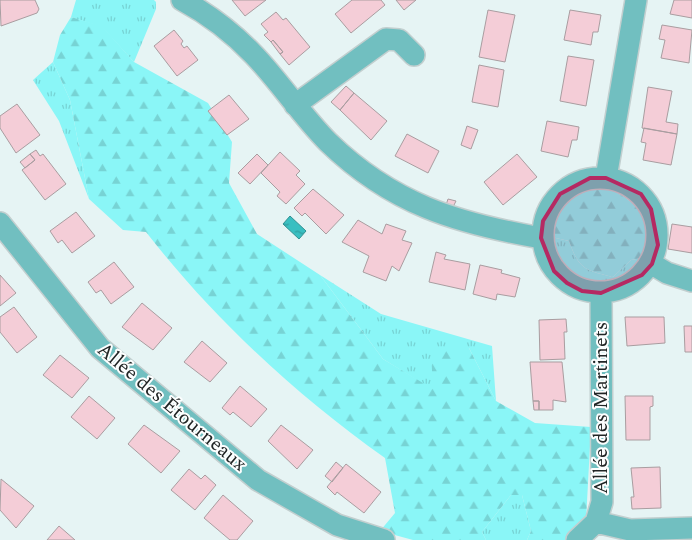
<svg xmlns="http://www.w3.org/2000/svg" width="692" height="540" viewBox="0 0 692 540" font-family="Spectral,serif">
	<defs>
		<pattern id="grass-tufts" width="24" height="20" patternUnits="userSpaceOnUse" patternTransform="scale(1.25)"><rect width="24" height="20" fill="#8af6f7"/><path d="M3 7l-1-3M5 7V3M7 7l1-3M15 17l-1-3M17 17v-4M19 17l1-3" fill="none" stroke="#77d3d4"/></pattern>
		<pattern id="forest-firs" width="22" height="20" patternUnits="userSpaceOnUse" patternTransform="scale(1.25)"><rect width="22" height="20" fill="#8af6f7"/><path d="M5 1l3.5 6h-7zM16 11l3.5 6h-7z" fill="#77d3d4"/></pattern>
		<pattern id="water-ripples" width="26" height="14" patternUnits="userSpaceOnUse" patternTransform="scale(1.25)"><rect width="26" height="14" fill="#39bfc1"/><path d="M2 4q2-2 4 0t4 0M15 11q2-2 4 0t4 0" fill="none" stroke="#309b9d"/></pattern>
	</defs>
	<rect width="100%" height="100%" fill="#e6f4f4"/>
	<path fill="url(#grass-tufts)" d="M76 0H154L156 2V9L134 62 102 27 71 17Z
		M53 62 70 100 89 199 59 121 33 80Z
		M547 236 569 241C579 269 584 270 613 277L631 260 642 258C638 266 633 274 626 279 611 290 581 290 567 278 555 267 551 251 547 236Z
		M320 275 381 314 492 346 496 401 469 348 433 390 383 359Z
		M511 495H522L531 531 527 540H486L482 532Z"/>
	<path fill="url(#forest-firs)" d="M71 17 102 26 134 62 208 103 232 142 229 183 257 234 320 275 383 359 433 389 431 351 469 348 496 401 535 423 591 427 585 540H527L531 531 522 495H511L482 532 486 540H413L380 531 395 513 385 458C296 395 213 318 146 232L123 230 89 199 70 100 53 62 60 35Z
		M603 187C637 198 655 222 642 258L631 260 613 277C584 270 579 269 569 241L547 236C553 203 569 189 603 187Z"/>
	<path fill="url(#water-ripples)" stroke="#329192" d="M290 216 306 231 299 239 283 224Z"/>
	<path fill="#f4cdd7" stroke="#a99da0" d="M0 0H35L39 9 37 13 1 26Z
		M232 0H266L245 16Z
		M352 0H381L385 5 351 33 335 14Z
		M396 0H416L404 10Z
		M674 0H692V18L670 14Z
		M488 10 515 15 505 62 479 57Z
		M570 10 601 15 598 32H593L591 45 564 40Z
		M276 12 283 20 286 18 310 47 289 65 280 54 283 52 273 40 271 42 264 35 268 32 261 24Z
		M662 25 692 30 689 63 661 58 665 40 659 39Z
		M174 30 183 41 181 44 184 48 187 46 198 60 177 76 154 46Z
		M273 40 283 52 280 54 271 42Z
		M568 56 594 60 586 106 560 101Z
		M479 65 504 70 498 107 472 102Z
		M346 86 354 93 340 110 331 102Z
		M648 87 672 91 666 122 678 124 677 134 642 128Z
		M354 93 387 121 371 140 340 110Z
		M229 95 249 119 227 135 208 111Z
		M17 104 40 135 16 153 0 128V116Z
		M547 121 579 127 577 140H572L568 157 541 151Z
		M467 126 478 130 471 149 461 145Z
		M644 128 677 134 671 165 643 160 646 143 641 142Z
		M407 134 439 151 428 173 395 156Z
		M36 150 40 156 43 154 66 184 45 200 22 170 35 160 30 154Z
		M280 152 300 171 296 175 305 184 286 204 277 196 280 192 261 173Z
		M30 154 35 160 25 168 20 162Z
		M257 154 268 165 250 184 238 173Z
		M517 154 537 177 503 205 484 182Z
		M313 189 344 215 326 234 305 213 302 216 294 208Z
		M448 199 456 201 453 207 446 205Z
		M76 212 95 236 72 253 62 240 58 243 50 231Z
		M358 220 382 234 386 224 406 231 402 240 412 243 399 271 392 266 386 281 363 272 369 256 342 242Z
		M672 224 692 227V253L668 249Z
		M436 252 446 255 444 259 470 264 465 290 429 282Z
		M114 262 134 287 111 304 101 290 96 293 88 282Z
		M480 265 502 270 501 273 520 278 515 297 497 294 496 300 473 294Z
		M0 275 16 293 0 306Z
		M142 303 172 328 153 350 122 327Z
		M14 307 37 337 17 353 0 332V317Z
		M625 317H664L665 343 627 346Z
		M566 319 567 332H564L565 359 540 360 539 320Z
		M684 326H692V352H685Z
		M202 341 227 363 210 382 184 362Z
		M60 355 89 378 72 398 43 375Z
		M530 362H562L566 402 553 400V410H539V401H533Z
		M240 386 267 409 251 427 233 412 230 415 222 408Z
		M89 396 115 418 97 439 71 417Z
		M625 396H653V406L650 407V440H626Z
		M533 401H539V410H534Z
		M144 425 180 451 161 473 128 444Z
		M281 425 313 450 297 469 268 441Z
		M336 462 343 468 332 482 325 476Z
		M346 464 381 492 364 513 337 492 335 495 327 487Z
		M660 467 661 508 632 509 631 497H634L631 468Z
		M189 469 201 479 205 475 216 485 195 510 171 490Z
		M1 479 34 506 16 528 0 510Z
		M223 495 253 521 237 540H230L204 518Z
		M59 526 75 540H47Z"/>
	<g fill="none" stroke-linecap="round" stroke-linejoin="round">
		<defs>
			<path id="minor" d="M182 0C208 14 234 34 254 55 280 82 301 115 328 142 392 204 456 223 541 238
				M295 105 386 39 399 40 414 55
				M543 235a57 57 0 1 1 114 0a57 57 0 1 1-114 0Z
				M606 178 636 0
				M0 223 100 348 258 480 337 525 384 540
				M652 264 667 273 692 281
				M596 522 602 502 601 293
				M577 540 596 522 630 530 692 528"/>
		</defs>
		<use href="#minor" stroke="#c2cfcf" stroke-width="24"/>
		<use href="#minor" stroke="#71bfc0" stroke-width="21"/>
	</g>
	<path fill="#b52962" fill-opacity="0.2" stroke="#b52962" stroke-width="4" stroke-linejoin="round" d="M590 178H606L641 194 651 209 658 245 652 264 642 275 601 293 582 291 567 283 554 271 541 238 543 221 560 194Z"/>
	<g text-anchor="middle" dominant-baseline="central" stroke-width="4" stroke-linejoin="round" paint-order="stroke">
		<g font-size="20" fill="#202525" stroke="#fcfefe">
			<text transform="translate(172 407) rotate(40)">Allée des Étourneaux</text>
			<text transform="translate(601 408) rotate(-90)">Allée des Martinets</text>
		</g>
	</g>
</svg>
